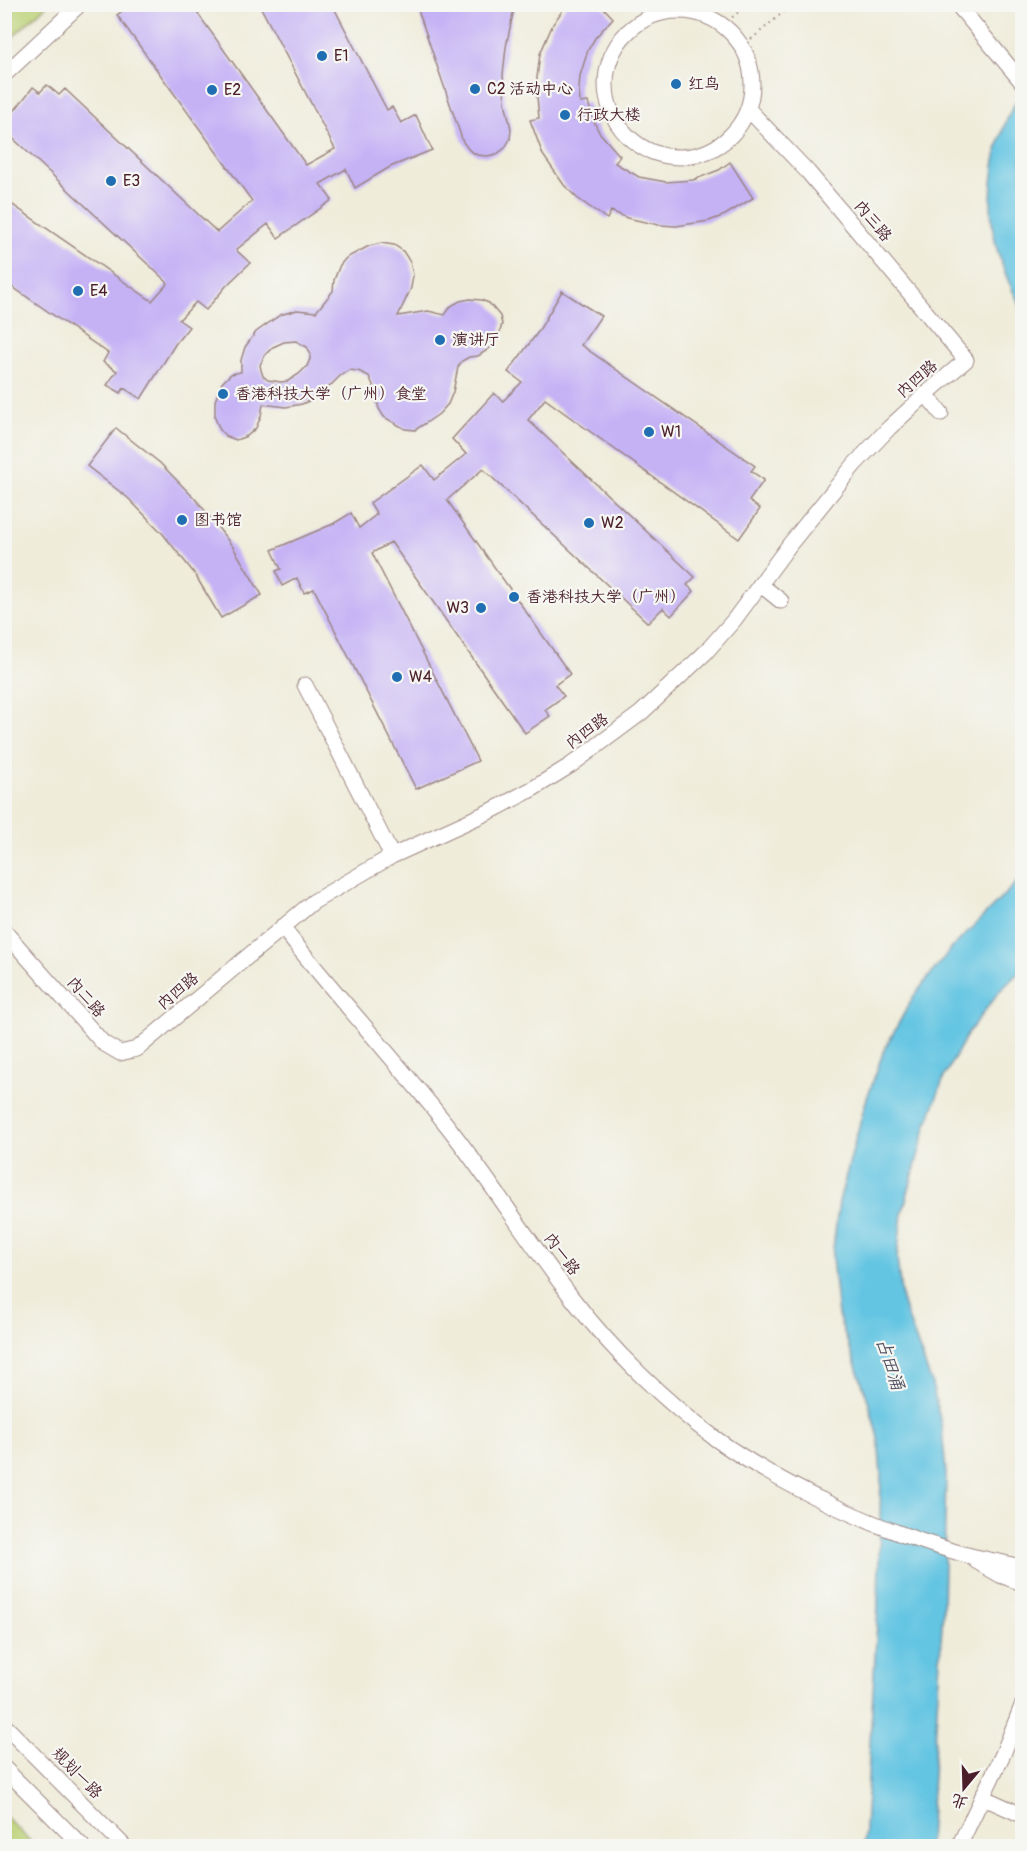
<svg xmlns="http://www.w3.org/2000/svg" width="1027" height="1851" viewBox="0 0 1027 1851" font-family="Pangolin,'LXGW WenKai TC',sans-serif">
	<rect width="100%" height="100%" fill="#f6f6f2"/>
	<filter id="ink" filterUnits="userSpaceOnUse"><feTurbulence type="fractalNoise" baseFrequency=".0167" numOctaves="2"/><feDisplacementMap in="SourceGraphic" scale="12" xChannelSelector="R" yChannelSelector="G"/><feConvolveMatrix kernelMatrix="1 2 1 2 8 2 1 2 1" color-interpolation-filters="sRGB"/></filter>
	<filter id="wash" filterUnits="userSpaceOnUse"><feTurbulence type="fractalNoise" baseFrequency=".008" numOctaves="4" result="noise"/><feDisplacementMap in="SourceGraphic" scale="24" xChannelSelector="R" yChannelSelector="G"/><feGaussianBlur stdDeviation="1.35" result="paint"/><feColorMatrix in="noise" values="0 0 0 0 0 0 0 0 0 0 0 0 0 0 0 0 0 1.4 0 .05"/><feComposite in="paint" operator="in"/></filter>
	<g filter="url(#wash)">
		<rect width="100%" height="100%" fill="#efecda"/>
		<path fill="#bcd277" stroke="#837851" stroke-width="1.5" d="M5 4H47V5L5 44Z
			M4 1816H5L35 1846H5Z"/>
		<path fill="#64c5e2" stroke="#577286" stroke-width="1.5" d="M1022 92V309C1012 290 1003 271 997 249 984 202 993 133 1022 92Z
			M1022 877V969L998 993 968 1033 944 1077 927 1124 902 1214 897 1258 902 1301 932 1384 942 1428 946 1473 943 1609 929 1841 926 1846H864L878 1606 881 1474 878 1438 869 1403 838 1315 832 1257 839 1202 865 1104 884 1050 913 997 950 950Z"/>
		<g id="blocks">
			<path fill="#c5b2f5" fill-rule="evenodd" d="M132 4H191L306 165 335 149 259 4H332L387 110 392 107 401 123 416 115 432 150 390 167 355 188 346 169 320 184 332 200 278 238 268 224 236 250 250 263 227 285 206 310 196 302 179 320 189 327 176 343 141 399 124 388 121 393 107 385 117 371 103 362 108 353 4 281V199L152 301 168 283 4 130V124L33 87 40 92 47 85 59 95 65 89 217 232 252 201 117 15Z
				M416 4H515L506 47 503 75 505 102 511 129 510 139 505 148 497 154 487 156 477 155 469 150 463 142Z
				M567 4H600L613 18 595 38 588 50 580 76 579 89 580 103 588 102 594 122 599 132 620 156 615 163 639 177 666 182 693 180 719 170 730 162 753 198 725 215 709 221 676 226 659 225 627 218 611 211 607 219 577 198 564 185 543 155 530 120 539 118 536 86 540 54 553 24Z
				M381 243 394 245 403 251 410 262 413 275 411 288 398 316 428 311 445 315 451 306 460 301 470 299 481 300 489 303 500 316 502 324 498 339 489 349 478 356 469 357 462 361 458 367 453 392 448 404 439 414 426 423 415 430 405 429 384 417 379 409 373 385 369 376 358 371 349 370 340 376 320 396 302 404 286 407 263 404 261 416 256 428 247 436 236 440 226 436 220 430 215 418V401L222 383 231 374 241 372V360L245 347 256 332 280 315 297 310 316 312 333 291 334 280 340 265 346 258 369 246ZM296 341 307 347 310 353V359L307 366 299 374 288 381 281 382 268 380 263 376 261 370 260 365 265 355 273 347 284 342Z
				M562 291 601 316 581 345 755 466 751 471 764 480 749 501 760 509 739 539 545 399 528 420 695 577 687 585 694 591 671 616 663 608 648 623 483 469 447 500 570 674 555 685 564 696 545 710 550 716 525 733 391 542 372 553 478 761 416 789 314 589 304 593 297 578 282 586 276 571 281 569 272 550 333 524 351 513 359 528 377 514 370 503 423 465 434 480 466 454 452 439 494 393 503 401 522 382 508 372 538 332Z
				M116 428 160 463 199 503 233 547 262 595 221 618 194 573 163 534 128 498 87 466Z"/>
		</g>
	</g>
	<g filter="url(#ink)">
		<use href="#blocks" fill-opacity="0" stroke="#9c8682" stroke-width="1.5"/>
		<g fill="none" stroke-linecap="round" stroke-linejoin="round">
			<defs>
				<path id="minor" d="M957 4 1022 82
					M606 84a73 73 0 1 1 146 0a73 73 0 1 1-146 0Z
					M4 75 80 4
					M926 394 941 413
					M761 585 781 601
					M305 685 392 856
					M282 927C338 999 401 1065 456 1137 496 1190 532 1246 572 1298 610 1348 665 1402 716 1439 785 1488 883 1532 963 1554 983 1560 1003 1561 1022 1568
					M4 931 103 1043 120 1053 137 1049 313 902 392 856 495 809 534 788 571 765 641 713 705 653 734 620 790 544 854 465 889 428 926 394 966 360 808 172 748 109
					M976 1561 1000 1575 1022 1583
					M4 1725 124 1846
					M4 1768 82 1846
					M982 1797 1022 1815
					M959 1846 1003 1754 1022 1706"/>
			</defs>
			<use href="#minor" stroke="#9c8682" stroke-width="17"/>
			<path stroke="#9c8682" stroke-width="2" stroke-dasharray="1.5 4.5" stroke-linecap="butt" d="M723 25 748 4
				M742 47 793 4"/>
			<use href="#minor" stroke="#fff" stroke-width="15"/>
		</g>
	</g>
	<g fill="#1f6fb2" stroke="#f6f6f2" stroke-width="2">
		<circle cx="322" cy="56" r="6"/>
		<circle cx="676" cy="84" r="6"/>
		<circle cx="475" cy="89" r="6"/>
		<circle cx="212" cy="90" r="6"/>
		<circle cx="565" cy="115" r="6"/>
		<circle cx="111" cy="181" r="6"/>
		<circle cx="78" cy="291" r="6"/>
		<circle cx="440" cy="340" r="6"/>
		<circle cx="223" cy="394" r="6"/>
		<circle cx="649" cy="432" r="6"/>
		<circle cx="182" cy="520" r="6"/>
		<circle cx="589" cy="523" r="6"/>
		<circle cx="514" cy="597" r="6"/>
		<circle cx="481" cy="608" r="6"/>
		<circle cx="397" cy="677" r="6"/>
	</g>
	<g text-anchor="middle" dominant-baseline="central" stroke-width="4.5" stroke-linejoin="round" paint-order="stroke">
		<g font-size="16" fill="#4a1f2b" stroke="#f6f6f2" text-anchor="start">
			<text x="334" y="56">E1</text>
			<text x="688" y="84">红鸟</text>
			<text x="487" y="89">C2 活动中心</text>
			<text x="224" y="90">E2</text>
			<text x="577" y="115">行政大楼</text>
			<text x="123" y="181">E3</text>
			<text x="90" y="291">E4</text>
			<text x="452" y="340">演讲厅</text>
			<text x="235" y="394">香港科技大学（广州）食堂</text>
			<text x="661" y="432">W1</text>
			<text x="194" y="520">图书馆</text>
			<text x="601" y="523">W2</text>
			<text x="526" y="597">香港科技大学（广州）</text>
			<text x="469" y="608" text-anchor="end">W3</text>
			<text x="409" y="677">W4</text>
		</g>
		<g font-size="16" fill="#4a1f2b" stroke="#f6f6f2">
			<text transform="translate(873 221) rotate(50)">内三路</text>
			<text transform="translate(917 379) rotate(-41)">内四路</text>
			<text transform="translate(587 731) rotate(-36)">内四路</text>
			<text transform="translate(178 991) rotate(-40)">内四路</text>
			<text transform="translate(86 997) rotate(49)">内二路</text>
			<text transform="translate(562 1254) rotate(54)">内一路</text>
			<text transform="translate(77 1773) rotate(46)">规划一路</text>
		</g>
		<g font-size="18" font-style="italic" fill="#525162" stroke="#f6f6f2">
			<text transform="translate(890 1364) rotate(72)">占田涌</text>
		</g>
	</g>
	<rect width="1027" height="1851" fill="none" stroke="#f6f6f2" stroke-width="24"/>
	<g transform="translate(964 1788) rotate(199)" stroke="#f6f6f2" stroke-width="4.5" paint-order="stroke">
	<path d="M0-4.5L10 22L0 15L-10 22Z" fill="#4a1f2b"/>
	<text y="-9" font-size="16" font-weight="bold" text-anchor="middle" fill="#4a1f2b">北</text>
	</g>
</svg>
